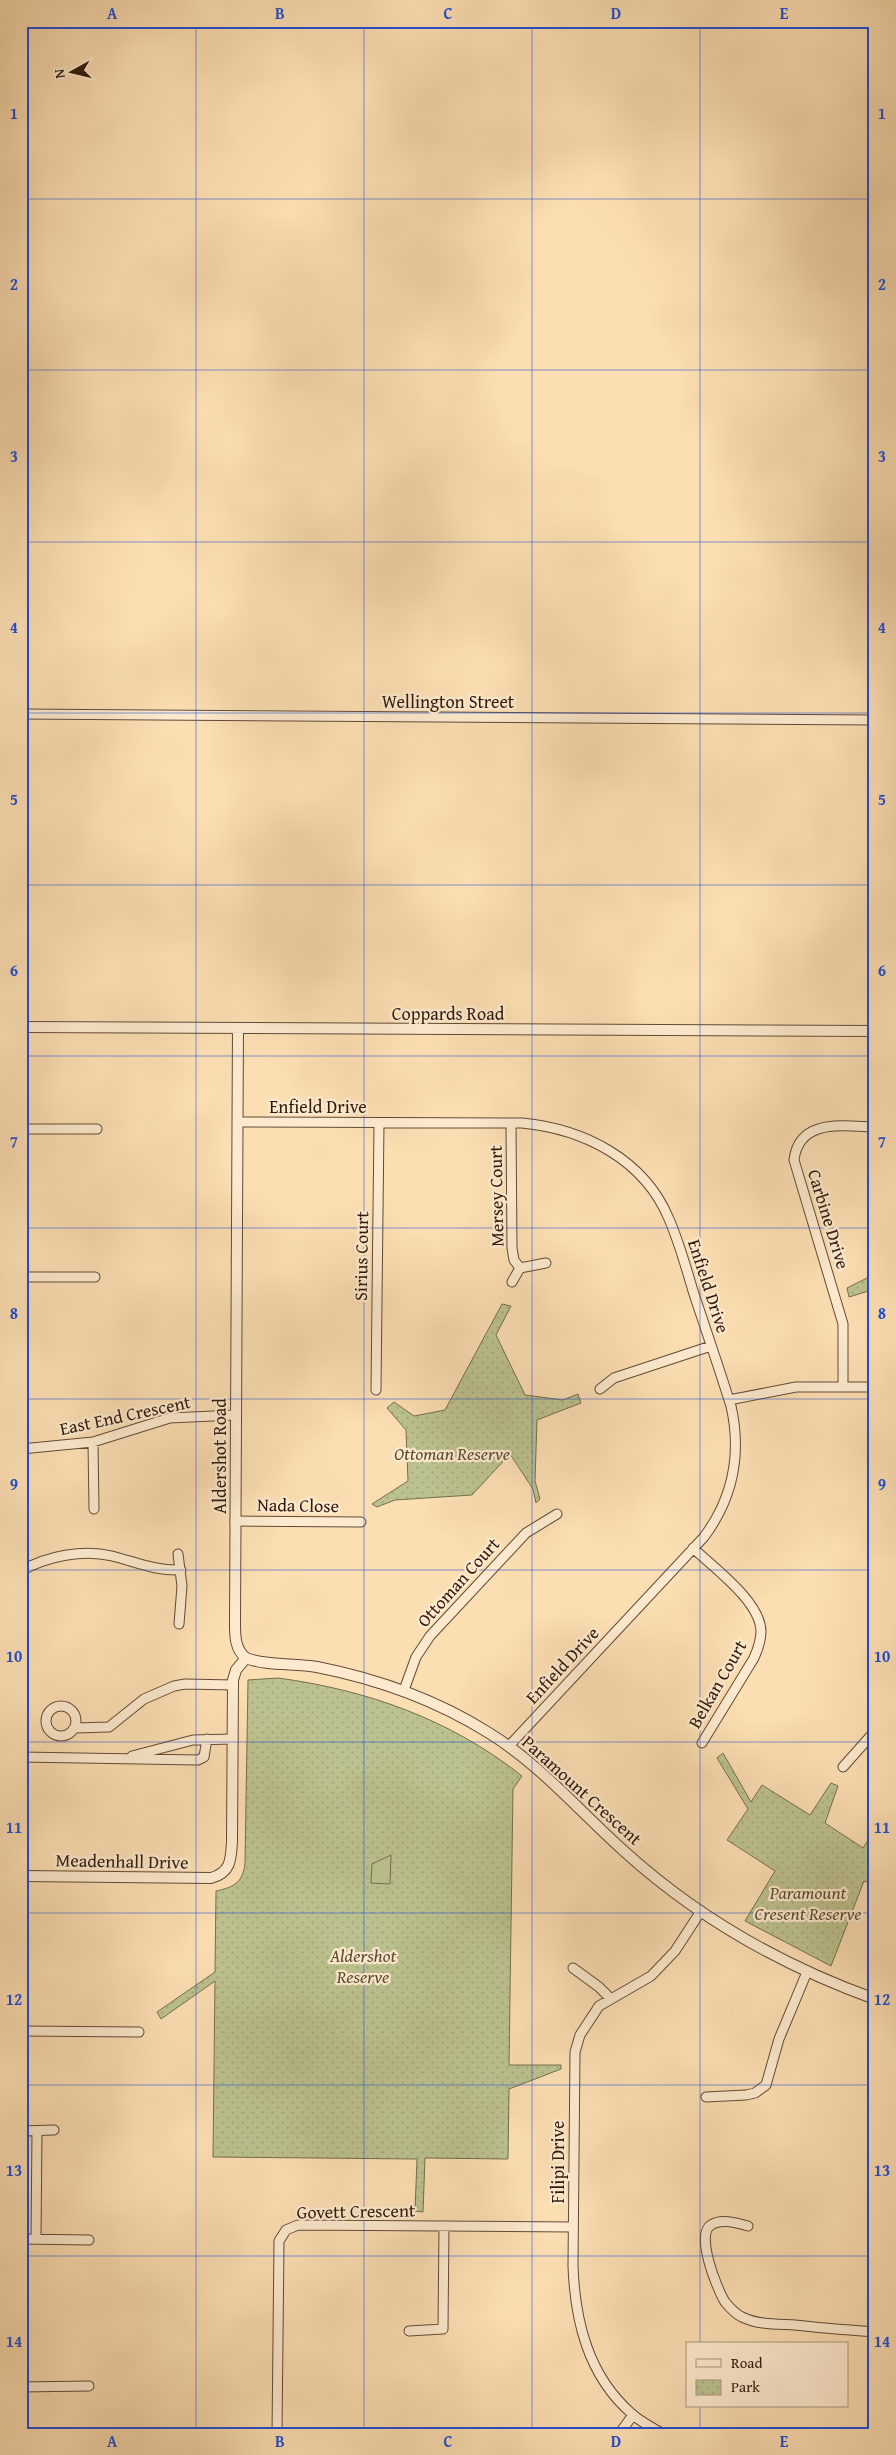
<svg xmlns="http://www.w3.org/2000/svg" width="896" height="2455" viewBox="0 0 896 2455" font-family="'Gentium Book Plus',serif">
	<defs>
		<pattern id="park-dots" width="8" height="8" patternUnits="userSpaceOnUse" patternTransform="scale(1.25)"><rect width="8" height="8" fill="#bcc28f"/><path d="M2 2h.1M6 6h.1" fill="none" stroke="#a2a67a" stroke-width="1.8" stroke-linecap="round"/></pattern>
	</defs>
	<rect width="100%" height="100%" fill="#fcdeb3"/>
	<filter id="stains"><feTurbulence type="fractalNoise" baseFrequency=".004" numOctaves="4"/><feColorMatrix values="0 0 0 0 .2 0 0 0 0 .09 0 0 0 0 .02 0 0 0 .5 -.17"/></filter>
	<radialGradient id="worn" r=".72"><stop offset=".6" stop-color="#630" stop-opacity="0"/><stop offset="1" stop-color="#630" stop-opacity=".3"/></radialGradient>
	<path fill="url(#park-dots)" stroke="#766e4e" d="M875 1274V1289L849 1297 847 1288Z
		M502 1304 511 1306 496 1335 525 1395 563 1400 578 1394 581 1403 537 1420 535 1481 540 1499 536 1503 533 1489 510 1454 472 1495 395 1500 377 1507 372 1504 408 1481 406 1430 387 1408 394 1402 414 1416 445 1410Z
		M278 1678C367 1690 450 1719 522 1776L513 1789 509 2065H561V2069L509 2089 508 2159 425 2158 423 2212 415 2211 417 2159 213 2157 215 1981 161 2019 157 2012 215 1972 216 1891C235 1887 243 1882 245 1863L248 1680Z
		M723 1753 751 1802 762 1785 810 1815 831 1783 838 1786 825 1823 863 1848 875 1829V1885L864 1881 831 1966 745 1921 775 1871 727 1840 748 1809 717 1758Z"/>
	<path fill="#bcc28f" stroke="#766e4e" d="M391 1855 390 1884 371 1883 372 1864Z"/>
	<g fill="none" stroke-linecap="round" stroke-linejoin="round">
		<defs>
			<path id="minor" d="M21 714 875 720
				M238 1122 522 1123C584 1129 644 1159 669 1219 679 1242 686 1267 693 1291 706 1330 719 1368 731 1406 742 1455 733 1498 704 1537L509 1746
				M511 1123 512 1248 514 1260 520 1268
				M21 1129H97
				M21 1277H95
				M512 1282 520 1268 546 1263
				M843 1386V1324L794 1160C799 1118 843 1126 875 1127
				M600 1389 614 1378 711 1346
				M376 1390 379 1123
				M729 1400 796 1387H875
				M93 1442 94 1509
				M21 1449 93 1442 170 1418 235 1415
				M235 1521 361 1522
				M693 1548C714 1568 760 1601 761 1631 761 1641 758 1649 754 1658L702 1743
				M178 1554 182 1586 179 1624
				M21 1571C47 1556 83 1549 112 1556 136 1562 155 1571 181 1570
				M404 1690 416 1657 430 1636 526 1533 557 1514
				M46 1721a15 15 0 1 1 30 0a15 15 0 1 1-30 0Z
				M75 1728 109 1727 144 1699 174 1686 185 1684 233 1685
				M132 1756 193 1740 233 1739
				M21 1757 198 1760 204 1757 207 1739
				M843 1767 875 1731
				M573 1968 599 1987 610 1998
				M21 2031 139 2032
				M706 2097 746 2095 755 2093 766 2085 779 2039 807 1972
				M22 2131 54 2130
				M748 2226C737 2223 721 2218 711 2225 695 2234 717 2289 725 2302 730 2308 735 2314 742 2317 758 2325 778 2324 795 2325 821 2328 848 2330 875 2332
				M21 2239 89 2240
				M36 2239 37 2131
				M409 2331 443 2329 444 2226
				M21 2387 89 2386
				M277 2434 279 2241 286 2230 298 2225 573 2227
				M619 2434 633 2415
				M663 2434C652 2427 640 2422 631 2413 588 2375 575 2321 573 2266L575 2052 580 2035 599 2006 651 1976 675 1951 701 1911"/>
			<path id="tertiary" d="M21 1027 875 1031
				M238 1028 235 1619C235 1633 234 1649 246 1658
				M246 1658C266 1666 295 1663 317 1667 378 1679 435 1699 489 1733 541 1765 580 1812 625 1852 698 1918 783 1966 875 1999
				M21 1876 211 1878C231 1873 231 1859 232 1841L233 1680 236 1670 246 1658"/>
		</defs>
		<use href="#minor" stroke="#624a36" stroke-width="11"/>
		<use href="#tertiary" stroke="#624a36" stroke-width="12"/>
		<use href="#minor" stroke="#fdeace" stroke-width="9"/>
		<use href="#tertiary" stroke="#fdeace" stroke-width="10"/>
	</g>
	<path fill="none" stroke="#1d4ed8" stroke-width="1" stroke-opacity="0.55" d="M196 21V2434M364 21V2434M532 21V2434M700 21V2344M21 199H875M21 370H875M21 542H875M21 713H875M21 885H875M21 1056H875M21 1228H875M21 1399H875M21 1570H875M21 1742H875M21 1913H875M21 2085H875M21 2256H875M700 2406V2434"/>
	<g text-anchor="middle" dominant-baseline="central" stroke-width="4.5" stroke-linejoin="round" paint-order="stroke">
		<g font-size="18" fill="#2f190c" stroke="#fdeace">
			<text x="448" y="701">Wellington Street</text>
			<text x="448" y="1013">Coppards Road</text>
			<text x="318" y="1106">Enfield Drive</text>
			<text transform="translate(496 1196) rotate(-91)">Mersey Court</text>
			<text transform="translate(829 1219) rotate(73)">Carbine Drive</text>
			<text transform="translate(361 1256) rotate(-89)">Sirius Court</text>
			<text transform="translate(709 1286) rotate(72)">Enfield Drive</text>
			<text transform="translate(125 1415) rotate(-12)">East End Crescent</text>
			<text transform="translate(219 1456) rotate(-90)">Aldershot Road</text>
			<text transform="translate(298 1505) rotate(1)">Nada Close</text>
			<text transform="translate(458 1582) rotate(-48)">Ottoman Court</text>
			<text transform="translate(562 1665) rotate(-47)">Enfield Drive</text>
			<text transform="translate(717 1684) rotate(-60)">Belkan Court</text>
			<text transform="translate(582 1790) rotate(42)">Paramount Crescent</text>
			<text transform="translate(122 1861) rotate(1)">Meadenhall Drive</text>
			<text transform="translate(557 2162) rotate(-90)">Filipi Drive</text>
			<text transform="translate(356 2211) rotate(-1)">Govett Crescent</text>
		</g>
		<g font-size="18" font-style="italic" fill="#594c33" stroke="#fdeace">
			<text x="452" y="1453">Ottoman Reserve</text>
			<text x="808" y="1892">Paramount<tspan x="808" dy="21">Cresent Reserve</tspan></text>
			<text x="363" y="1955">Aldershot<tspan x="363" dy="21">Reserve</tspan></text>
		</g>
	</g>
	<rect width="896" height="2455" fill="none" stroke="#fcdeb3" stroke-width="55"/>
	<rect x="686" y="2342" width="162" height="65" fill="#fdeace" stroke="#ab9680"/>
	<rect x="696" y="2359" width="25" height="8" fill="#fdeace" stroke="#ab9680"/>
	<text x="731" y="2368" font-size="15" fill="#2f190c">Road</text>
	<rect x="696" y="2380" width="25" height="15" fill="url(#park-dots)" stroke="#ab9680"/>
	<text x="731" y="2392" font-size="15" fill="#2f190c">Park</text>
	<g transform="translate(72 72) rotate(262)" stroke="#fdeace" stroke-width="4" paint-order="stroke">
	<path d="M0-4L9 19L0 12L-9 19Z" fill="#2f190c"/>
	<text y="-8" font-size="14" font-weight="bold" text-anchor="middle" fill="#2f190c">N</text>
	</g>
	<rect x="28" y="28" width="840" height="2400" fill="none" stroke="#1d4ed8" stroke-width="2"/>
	<g font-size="16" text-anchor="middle" font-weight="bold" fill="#1d4ed8">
		<text x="112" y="19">A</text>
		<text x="280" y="19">B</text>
		<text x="448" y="19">C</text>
		<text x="616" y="19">D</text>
		<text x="784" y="19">E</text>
		<text x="14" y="119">1</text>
		<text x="882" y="119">1</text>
		<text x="14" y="290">2</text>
		<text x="882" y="290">2</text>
		<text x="14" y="462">3</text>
		<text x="882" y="462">3</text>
		<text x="14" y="633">4</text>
		<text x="882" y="633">4</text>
		<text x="14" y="805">5</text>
		<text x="882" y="805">5</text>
		<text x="14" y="976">6</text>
		<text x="882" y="976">6</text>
		<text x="14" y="1147">7</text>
		<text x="882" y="1147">7</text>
		<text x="14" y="1319">8</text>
		<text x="882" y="1319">8</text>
		<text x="14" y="1490">9</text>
		<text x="882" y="1490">9</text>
		<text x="14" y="1662">10</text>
		<text x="882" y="1662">10</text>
		<text x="14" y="1833">11</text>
		<text x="882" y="1833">11</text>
		<text x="14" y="2005">12</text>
		<text x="882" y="2005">12</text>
		<text x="14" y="2176">13</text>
		<text x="882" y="2176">13</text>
		<text x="14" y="2347">14</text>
		<text x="882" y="2347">14</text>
		<text x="112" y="2447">A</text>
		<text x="280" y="2447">B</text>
		<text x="448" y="2447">C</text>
		<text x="616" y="2447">D</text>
		<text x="784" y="2447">E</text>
	</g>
	<rect width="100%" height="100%" filter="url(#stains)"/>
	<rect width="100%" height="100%" fill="url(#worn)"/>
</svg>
